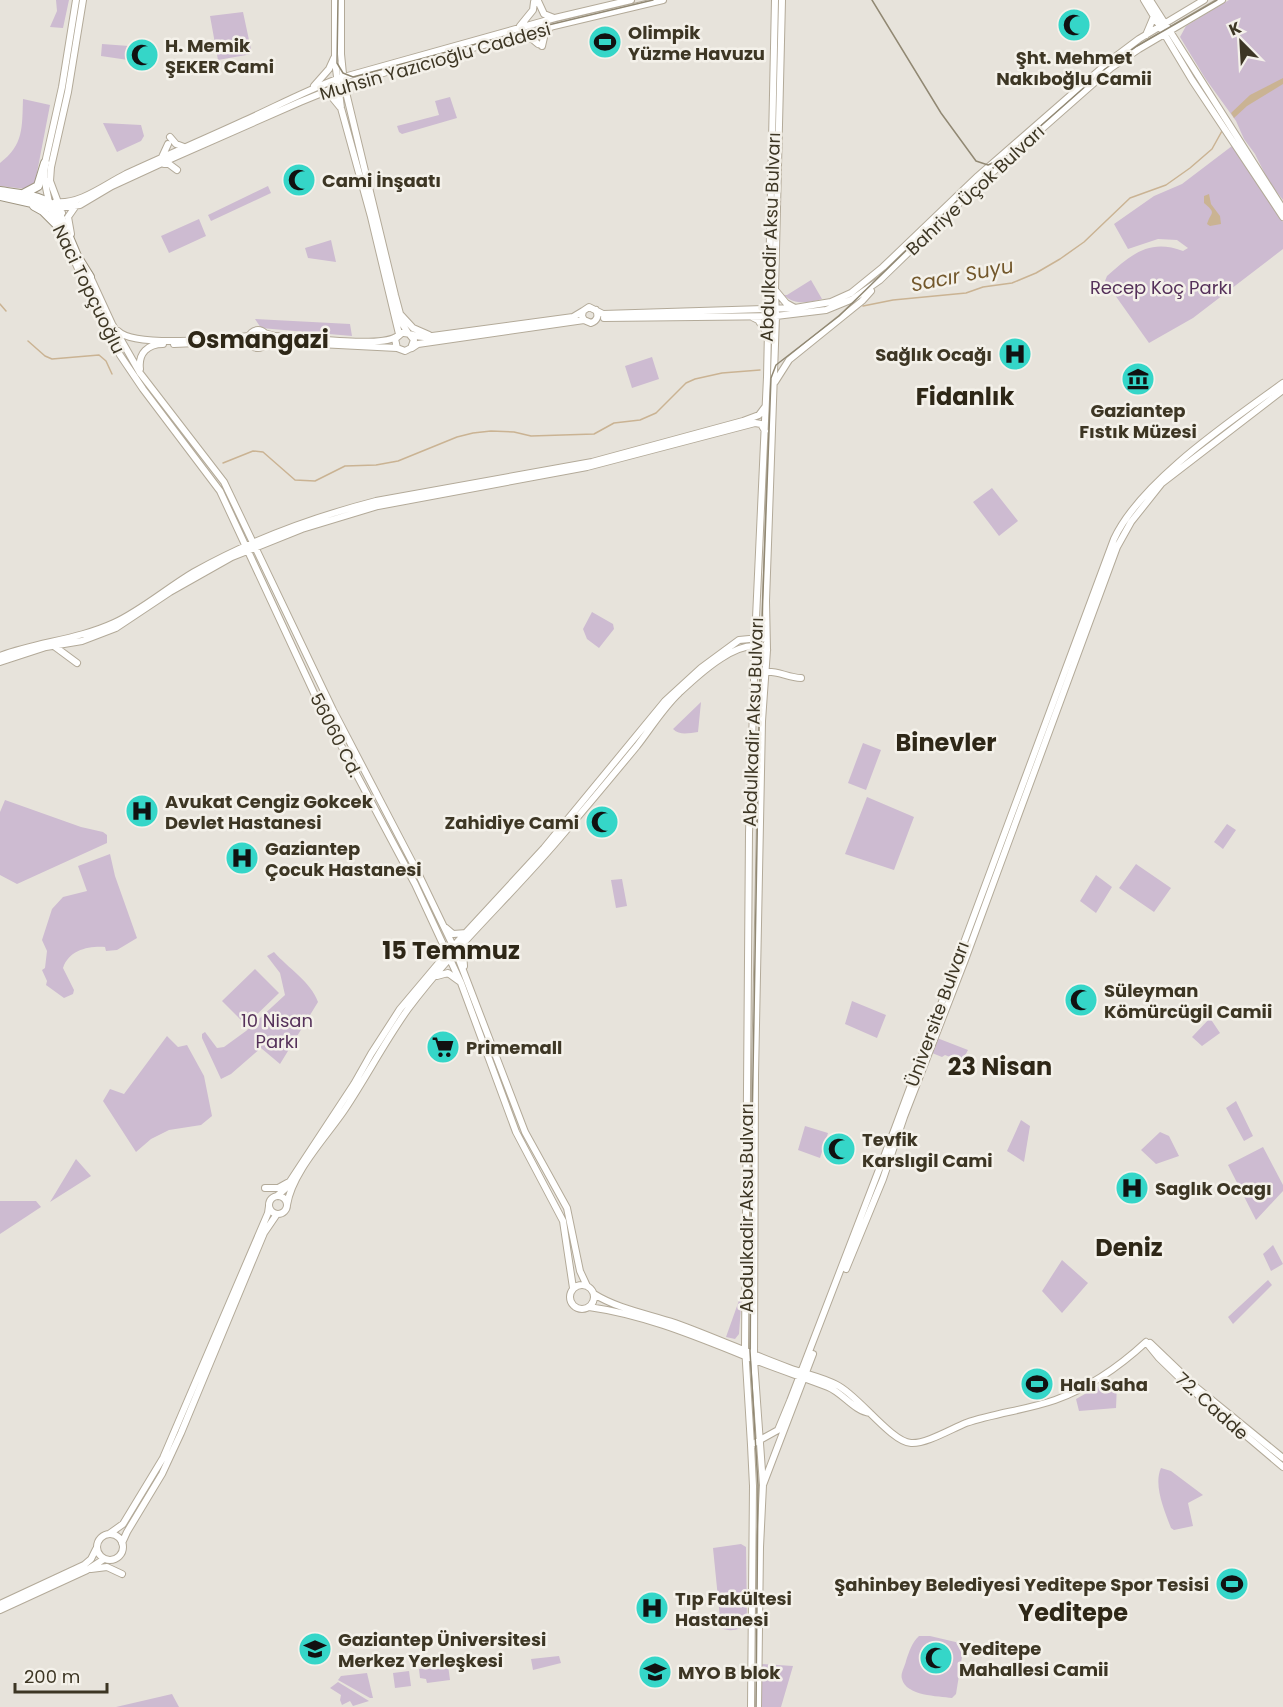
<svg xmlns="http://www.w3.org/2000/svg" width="1283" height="1707" viewBox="0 0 1283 1707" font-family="Poppins,sans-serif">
	<rect width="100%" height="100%" fill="#e7e3db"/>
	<path fill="#cdbbd1" d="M56 0H69L63 28 50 27 57 11Z
		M1229 0H1283V200L1269 182 1255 154 1244 139 1236 121 1205 78 1180 37 1186 26Z
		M243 12 252 54 218 60 210 16Z
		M102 44 129 46 135 61 101 56Z
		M450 97 457 118 402 134 399 132 397 126 439 115 435 101Z
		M23 99 50 105 35 183 26 189 0 186V163C24 145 22 127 23 99Z
		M103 123 141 125 144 136 141 141 117 152Z
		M1232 146 1283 222V249L1193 318 1149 343 1105 281 1107 276C1131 255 1149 238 1183 251L1188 248 1177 240 1158 239 1128 249 1114 224 1154 196 1182 184Z
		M268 186 271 193 211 221 208 215Z
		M199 219 206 236 169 253 161 236Z
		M331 240 336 262 308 258 305 248Z
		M811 280 822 299C809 303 794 305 784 295H787Z
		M255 319 350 324 352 336 261 328Z
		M652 357 659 379 632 388 625 366Z
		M992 488 1018 521 999 536 973 502Z
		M592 612 613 624 614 629 599 648 587 639 583 629Z
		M701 702 698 732C689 733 680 736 673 729Z
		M863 743 881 750 866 790 848 783Z
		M867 797 914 817 894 870 845 854Z
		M5 800 81 827 103 832 107 835V843L17 884 0 875V812Z
		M1227 824 1236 830 1223 849 1214 842Z
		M110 854 115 876 137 938 117 950 106 951 105 947C88 946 69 950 63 968L74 990 73 994 64 998 46 985 47 981 42 970 45 968 47 951 42 940 52 909 63 897 87 891 78 866Z
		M1136 864 1171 888 1154 912 1119 888Z
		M1096 875 1112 887 1096 913 1080 901Z
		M622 879 627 906 616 908 611 880Z
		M274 952C288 968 311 982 318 1002L280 1064 261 1048 231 1074 221 1079 202 1038V1034L205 1032 217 1048 224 1047 246 1031 285 995 280 973 267 956Z
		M255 969 279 993 246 1025 222 1001Z
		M852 1001 886 1015 877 1038 845 1024Z
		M1210 1018 1220 1033 1202 1046 1192 1037Z
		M167 1036 178 1047 187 1045 204 1076 212 1116 201 1125 169 1130 151 1139 136 1152 103 1101 110 1089 124 1094Z
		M937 1038 968 1050 960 1065 951 1061 950 1057 945 1055 942 1057 932 1053Z
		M1236 1101 1253 1136 1244 1141 1226 1108Z
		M1021 1120 1030 1126 1024 1162 1007 1151Z
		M805 1126 828 1133 820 1158 798 1150Z
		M1160 1132 1169 1136 1179 1156 1156 1164 1141 1150Z
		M1263 1147 1283 1185V1191L1256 1220 1228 1165Z
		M76 1159 91 1176 50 1202Z
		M0 1201H36L41 1207 0 1234Z
		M1273 1245 1283 1264 1271 1271 1263 1254Z
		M1062 1260 1088 1283 1062 1313 1042 1291Z
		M1268 1280 1272 1285 1233 1324 1228 1317Z
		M742 1292 739 1334 735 1339 726 1337Z
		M1036 1373 1048 1389 1039 1395 1027 1380Z
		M1110 1380 1117 1384 1116 1408 1079 1411 1076 1399Z
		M1161 1468 1171 1471 1203 1495 1188 1503 1193 1526 1174 1530 1171 1528C1165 1512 1153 1485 1161 1468Z
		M741 1544 746 1547 747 1625C740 1630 729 1632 721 1628L713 1548Z
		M919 1636H930L964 1644 956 1694 952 1698C938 1696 906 1696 902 1679 900 1674 905 1666 906 1661 909 1652 912 1642 919 1636Z
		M559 1656 561 1663 533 1670 531 1659Z
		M761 1664 793 1666 781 1707H761Z
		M448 1665 450 1680 427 1683 426 1679 420 1678 419 1669Z
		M409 1671 411 1686 395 1688 393 1673Z
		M367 1673 373 1698H370L338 1680 341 1676Z
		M338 1682 369 1701 353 1706 350 1701 342 1705 340 1700 341 1695 330 1688Z
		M172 1694 179 1707H116Z"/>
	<path fill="#cab393" d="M1283 78V84L1247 106 1234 118 1231 113 1250 95Z
		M1209 194 1211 204 1220 216 1221 224 1210 226 1207 224C1211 211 1217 214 1204 203V196Z"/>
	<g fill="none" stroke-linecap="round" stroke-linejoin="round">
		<path stroke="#cab393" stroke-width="1.5" d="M0 304 6 311
			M863 306 893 300 966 293 983 287 1012 283 1036 273 1060 259 1084 242 1130 198 1166 185 1190 168 1212 149 1222 131
			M28 341 45 356 52 359 99 355 106 361 112 374
			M223 463 253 451 263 452 295 480 315 481 345 466 376 465 398 461 457 437 473 433 491 431 514 432 531 436 594 434 614 423 640 420 656 413 686 383 695 379 722 373 760 370"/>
		<defs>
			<path id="major" d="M76 0 62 87 45 163 44 178 50 207 99 315 120 355 143 389 220 491 320 706 415 884 461 983 516 1132 563 1221 573 1288
				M335 0V61L341 108 371 217 399 334
				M341 0V54L344 84 395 295 403 325 408 333
				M1144 0 1192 80 1283 217
				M1150 0 1283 209
				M538 1 544 14 554 18
				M520 26 533 10 534 2
				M520 35 532 39 538 44
				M1146 35 1154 16
				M542 46 545 33 550 28
				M314 86 329 69 334 58
				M323 94 331 96 340 107
				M170 137 176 144 184 147
				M162 157 168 144
				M164 164H169L177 170
				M55 202C80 205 104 185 126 174 165 156 205 139 244 121 275 107 305 91 337 79L555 18 631 0
				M56 208 80 205 112 186 175 157 300 102 344 84 537 30 663 0
				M62 213 50 181 51 167 68 92 83 0
				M71 234 68 217 75 207
				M89 274 112 324 140 373 224 482 333 710 418 873 456 952 525 1132 567 1208 580 1271 587 1286
				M776 291 786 303 795 308
				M596 310C599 316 597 321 591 323L584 320 582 316 583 311 589 307 603 314 795 308 831 302 851 293 883 267 978 176 1111 60 1139 39 1204 0
				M401 315 413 328 429 335
				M752 317 758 320 767 333
				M604 318 776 316 826 310 853 299 880 280 977 186 1111 68 1139 49 1222 0
				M249 339a9 9 0 1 1 18 0a9 9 0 1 1-18 0Z
				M118 331C134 348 224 339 249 336
				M264 333 275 336C300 337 378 348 396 337
				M410 335 414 340 411 348 405 351 397 348 395 339 402 333C410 332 416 338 425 337L573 317 583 311
				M174 344 240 341 250 343
				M263 346 280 342 397 348
				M412 348 418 344 584 320
				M140 369C138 353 148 344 163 344
				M775 382 789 360 862 301 871 291
				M54 646 77 663
				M0 656C37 642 77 640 114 623 142 610 167 588 194 572 251 540 314 517 376 501L592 462 743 421 759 415 765 407
				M0 662 46 647 82 641 116 628 170 592 232 557 302 529 378 506 587 467 755 423 761 424 765 431
				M765 672C777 670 788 678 801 678
				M446 928 453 934 467 933
				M464 966 463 953 465 944
				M437 976 448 973 459 981
				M265 1188H278L287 1183
				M269 1205a9 9 0 1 1 18 0a9 9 0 1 1-18 0Z
				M277 1196 285 1189 354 1084 371 1054 400 1009 448 952 544 848 665 701 701 668 739 640 760 638 766 639
				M287 1205C292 1172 327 1136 345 1109 367 1076 385 1041 408 1009 455 946 514 893 564 833 589 804 613 775 637 746 651 728 663 708 679 693 697 676 742 633 767 650
				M846 1269 883 1179 904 1117 965 960 1117 547 1131 522 1162 483 1283 390
				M570 1297a12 12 0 1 1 24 0a12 12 0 1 1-24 0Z
				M594 1294C618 1309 648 1314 675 1323 714 1337 751 1354 789 1368 805 1374 822 1377 837 1385 858 1395 891 1442 911 1443 926 1444 951 1429 966 1423 995 1413 1026 1410 1055 1400 1088 1388 1120 1366 1146 1342
				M589 1307C646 1315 697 1337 750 1358 776 1369 803 1377 828 1387 843 1393 854 1411 870 1413
				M1146 1342 1159 1358 1192 1390 1283 1467
				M1150 1343 1196 1387 1283 1458
				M751 1445 745 1347 749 833 756 618 767 377 775 0
				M763 1485 754 1360 755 1076 762 721 767 650 766 601 776 316 775 291 782 0
				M97 1547a13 13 0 1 1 26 0a13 13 0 1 1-26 0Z
				M109 1534 123 1524 163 1458 268 1213 269 1206
				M122 1543 127 1532 162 1474 181 1433 264 1233 277 1214
				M91 1569 107 1567 122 1574
				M0 1604 84 1565 91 1559 96 1549
				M0 1610 87 1570 104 1559
				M751 1707 753 1486 751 1445 778 1430 790 1401 895 1128 1114 539C1141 481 1231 421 1283 383
				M758 1707 760 1547 763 1485 813 1354"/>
			<path id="highway" d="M0 191C18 194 47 195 58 211L77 256 90 277
				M23 194 38 186 45 163
				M0 196 50 207
				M34 206 43 211 59 227"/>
		</defs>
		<use href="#major" stroke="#b3aa99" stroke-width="8"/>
		<use href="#highway" stroke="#9e9581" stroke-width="10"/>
		<use href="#major" stroke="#fff" stroke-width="6"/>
		<use href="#highway" stroke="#fff" stroke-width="8"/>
		<path stroke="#918873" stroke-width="1.5" d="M338 0 337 63 343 73 353 77 540 27 653 0
			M872 0 941 113 976 161 988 165 999 160
			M756 1707 758 1485 750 1351 752 1129 760 673 771 378 776 365 839 316 965 193 1105 69 1137 46 1217 0"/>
	</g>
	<defs>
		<symbol id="mosque-disc" viewBox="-11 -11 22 22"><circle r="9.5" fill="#35d6c8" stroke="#f4f1ea"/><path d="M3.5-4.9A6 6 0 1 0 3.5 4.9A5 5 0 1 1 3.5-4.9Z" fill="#111"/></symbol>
		<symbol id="stadium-disc" viewBox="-11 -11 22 22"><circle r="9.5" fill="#35d6c8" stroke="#f4f1ea"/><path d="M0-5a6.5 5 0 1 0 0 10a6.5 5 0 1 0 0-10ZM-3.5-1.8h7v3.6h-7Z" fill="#111"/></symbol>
		<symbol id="hospital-disc" viewBox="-11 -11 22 22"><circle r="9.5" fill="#35d6c8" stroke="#f4f1ea"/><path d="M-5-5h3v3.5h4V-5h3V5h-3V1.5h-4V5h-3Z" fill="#111"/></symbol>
		<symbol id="museum-disc" viewBox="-11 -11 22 22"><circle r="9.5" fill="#35d6c8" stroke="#f4f1ea"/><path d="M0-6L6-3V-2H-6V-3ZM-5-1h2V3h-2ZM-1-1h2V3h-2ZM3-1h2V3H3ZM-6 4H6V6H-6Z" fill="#111"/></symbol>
		<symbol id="supermarket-disc" viewBox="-11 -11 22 22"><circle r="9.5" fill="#35d6c8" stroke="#f4f1ea"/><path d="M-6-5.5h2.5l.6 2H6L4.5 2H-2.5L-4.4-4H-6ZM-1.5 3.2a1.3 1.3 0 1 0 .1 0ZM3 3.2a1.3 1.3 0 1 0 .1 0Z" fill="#111"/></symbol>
		<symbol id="university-disc" viewBox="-11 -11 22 22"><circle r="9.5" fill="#35d6c8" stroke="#f4f1ea"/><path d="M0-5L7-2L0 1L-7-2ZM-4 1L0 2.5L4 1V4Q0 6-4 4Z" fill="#111"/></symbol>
	</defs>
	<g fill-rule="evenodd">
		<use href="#mosque-disc" x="1055" y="6" width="38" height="38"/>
		<use href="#stadium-disc" x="586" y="23" width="38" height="38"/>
		<use href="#mosque-disc" x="123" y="36" width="38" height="38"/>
		<use href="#mosque-disc" x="280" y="161" width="38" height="38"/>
		<use href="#hospital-disc" x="996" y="335" width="38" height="38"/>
		<use href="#museum-disc" x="1119" y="360" width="38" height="38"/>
		<use href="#hospital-disc" x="123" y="792" width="38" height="38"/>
		<use href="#mosque-disc" x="583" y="803" width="38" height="38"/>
		<use href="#hospital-disc" x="223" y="839" width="38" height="38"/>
		<use href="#mosque-disc" x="1062" y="981" width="38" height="38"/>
		<use href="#supermarket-disc" x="424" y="1028" width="38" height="38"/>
		<use href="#mosque-disc" x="820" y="1130" width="38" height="38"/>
		<use href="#hospital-disc" x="1113" y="1169" width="38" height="38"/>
		<use href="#stadium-disc" x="1018" y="1365" width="38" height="38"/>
		<use href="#stadium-disc" x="1213" y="1565" width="38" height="38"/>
		<use href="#hospital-disc" x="633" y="1589" width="38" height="38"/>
		<use href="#university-disc" x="296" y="1630" width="38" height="38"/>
		<use href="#mosque-disc" x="917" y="1639" width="38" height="38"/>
		<use href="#university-disc" x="636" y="1653" width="38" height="38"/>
	</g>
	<g text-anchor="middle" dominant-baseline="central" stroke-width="5" stroke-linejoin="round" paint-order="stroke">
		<g font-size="18" font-weight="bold" fill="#3d3624" stroke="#f4f1ea" text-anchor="start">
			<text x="628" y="32">Olimpik<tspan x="628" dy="21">Yüzme Havuzu</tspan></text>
			<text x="165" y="45">H. Memik<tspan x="165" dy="21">ŞEKER Cami</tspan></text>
			<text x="1074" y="57" text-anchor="middle">Şht. Mehmet<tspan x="1074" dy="21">Nakıboğlu Camii</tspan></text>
			<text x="322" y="180">Cami İnşaatı</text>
			<text x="992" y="354" text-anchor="end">Sağlık Ocağı</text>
			<text x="1138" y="410" text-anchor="middle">Gaziantep<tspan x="1138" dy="21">Fıstık Müzesi</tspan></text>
			<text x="165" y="801">Avukat Cengiz Gokcek<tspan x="165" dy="21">Devlet Hastanesi</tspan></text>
			<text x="579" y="822" text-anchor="end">Zahidiye Cami</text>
			<text x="265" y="848">Gaziantep<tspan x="265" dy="21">Çocuk Hastanesi</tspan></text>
			<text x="1104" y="990">Süleyman<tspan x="1104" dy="21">Kömürcügil Camii</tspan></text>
			<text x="466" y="1047">Primemall</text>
			<text x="862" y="1139">Tevfik<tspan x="862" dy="21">Karslıgil Cami</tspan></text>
			<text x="1155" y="1188">Saglık Ocagı</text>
			<text x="1060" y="1384">Halı Saha</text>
			<text x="1209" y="1584" text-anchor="end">Şahinbey Belediyesi Yeditepe Spor Tesisi</text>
			<text x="675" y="1598">Tıp Fakültesi<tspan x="675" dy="21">Hastanesi</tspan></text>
			<text x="338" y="1639">Gaziantep Üniversitesi<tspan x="338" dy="21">Merkez Yerleşkesi</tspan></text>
			<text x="959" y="1648">Yeditepe<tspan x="959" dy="21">Mahallesi Camii</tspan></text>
			<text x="678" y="1672">MYO B blok</text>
		</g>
		<g font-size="18" fill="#3d3624" stroke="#f4f1ea">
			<text transform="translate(435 61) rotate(-16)">Muhsin Yazıcıoğlu Caddesi</text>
			<text transform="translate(975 190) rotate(-43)">Bahriye Üçok Bulvarı</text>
			<text transform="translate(770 237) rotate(-88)">Abdulkadir Aksu Bulvarı</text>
			<text transform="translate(89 289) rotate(64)">Naci Topçuoğlu</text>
			<text transform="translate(753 722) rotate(-88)">Abdulkadir Aksu Bulvarı</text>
			<text transform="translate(336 735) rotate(63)">56060 Cd.</text>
			<text transform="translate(937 1014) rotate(-70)">Üniversite Bulvarı</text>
			<text transform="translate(746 1208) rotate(-90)">Abdulkadir Aksu Bulvarı</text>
			<text transform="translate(1212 1406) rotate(42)">72. Cadde</text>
		</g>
		<g font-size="18" fill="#55315a" stroke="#f4f1ea">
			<text x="1161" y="287">Recep Koç Parkı</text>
			<text x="277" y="1020">10 Nisan<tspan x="277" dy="21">Parkı</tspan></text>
		</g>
		<g font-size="20" font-style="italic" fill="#73582c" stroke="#f4f1ea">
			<text transform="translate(962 275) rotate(-11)">Sacır Suyu</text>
		</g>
		<g font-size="24" font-weight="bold" fill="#2e2717" stroke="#f4f1ea">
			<text x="258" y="339">Osmangazi</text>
			<text x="965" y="396">Fidanlık</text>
			<text x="946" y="742">Binevler</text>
			<text x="451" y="950">15 Temmuz</text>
			<text x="1000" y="1066">23 Nisan</text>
			<text x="1129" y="1247">Deniz</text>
			<text x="1073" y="1612">Yeditepe</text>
		</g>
	</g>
	<g transform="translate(1241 42) rotate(336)" stroke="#f4f1ea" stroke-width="4.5" paint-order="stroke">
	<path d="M0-4.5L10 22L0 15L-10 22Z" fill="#3d3624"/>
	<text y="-9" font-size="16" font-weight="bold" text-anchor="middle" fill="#3d3624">K</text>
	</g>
	<path d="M15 1683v9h92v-9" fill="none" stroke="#3d3624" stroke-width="3"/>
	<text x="24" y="1683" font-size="18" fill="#3d3624" stroke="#f4f1ea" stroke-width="4.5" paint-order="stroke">200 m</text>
</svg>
